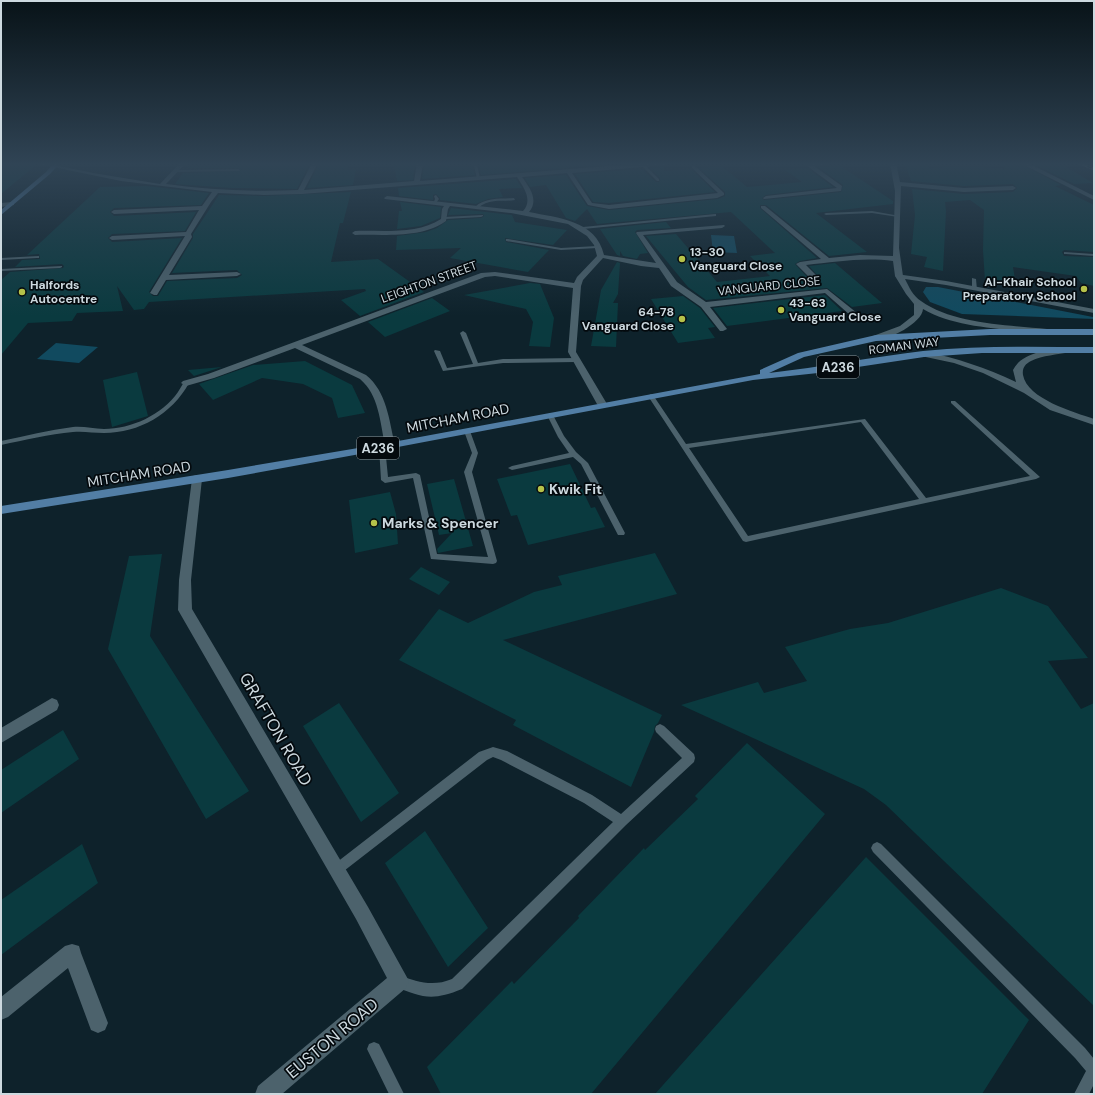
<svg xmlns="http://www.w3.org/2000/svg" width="1095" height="1095" viewBox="0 0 1095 1095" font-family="'DM Sans',sans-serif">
	<rect width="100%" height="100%" fill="#0e222b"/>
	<path fill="#114a5f" d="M711 235 734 236 737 253 713 252Z
		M926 287H938L1093 317 1094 319 962 314 930 302 923 292Z
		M56 343 98 347 79 363 37 359Z"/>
	<path fill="#0a3a3f" d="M1 163H33L36 165 1 194Z
		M284 163H310L297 189 232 188 175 184 183 173 241 171 239 168H188L189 166Z
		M319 163H350L347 170 356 169 353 185 307 188Z
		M400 163H415L413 180 397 181 394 164Z
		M424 163H450L449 167 472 166 475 175 422 179Z
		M511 163H624L481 175 479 165Z
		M905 163 927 164 930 168 967 166 1007 169 997 163H1019L1061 185 1055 186 1094 205V252L1064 250 1062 252 1064 256 1094 257V286L1081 283 1076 276 1013 267 1016 286 985 281 983 250 984 210 970 200 945 202 946 211 943 271 924 267 927 257 911 254 915 215 912 189 964 194 1013 192 1017 188 1013 184 964 186 911 181Z
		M1032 163 1063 165 1093 183 1074 184Z
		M839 165 893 201V204L816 213 867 252 829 256 766 205H760V208L817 258 800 261 795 264 808 278H815L817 275 809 266 835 263 882 303 852 307 827 288 706 300 688 287 646 236 676 234 717 282 770 276 750 256 775 253 731 212 597 224 587 209 575 221 566 218 546 185 530 187 525 178 566 175 587 206 609 210 718 199 725 196V192L699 168 722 166 747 187 802 182 785 170 807 168 833 187 766 195 762 198 764 200 841 192 843 185 818 167Z
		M664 167V171L691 169 715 192 609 203 593 202 575 174 642 169 656 182H659L660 178 650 168Z
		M516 179 522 188 499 189 503 197 488 199 476 204 440 200V198L436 194 433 195V200L399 196 398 188Z
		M146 186 209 193 201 205 114 208 110 212 114 216 196 212 185 231 112 234 108 238 112 242 182 238 149 292 153 296H158L167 281 237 278 242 275 237 270 172 273 193 238V234L219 195 264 196 351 192 343 223H340L331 262 378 259 424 292 360 316 341 300 366 291 365 289 149 302 144 309 134 310 117 286 123 311 77 313 72 321 28 323 1 355V280L10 272 63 268 64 266 62 264 15 267 22 260 40 259 39 254 27 255 100 187Z
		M400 202 441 207 440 218 421 226 397 229 399 211H402Z
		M451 208 512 215 515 222 567 230 553 245 505 238 506 242 549 250 528 272 450 258 461 248 396 250 397 236 426 232 437 228 448 220 481 218 484 216 483 214 448 215Z
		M666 222 671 228 637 230 635 232 648 253 640 254 637 259 623 256 620 251V256L617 255 600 229Z
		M617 262 620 263 618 294 613 303H618L616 347 591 346 601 290Z
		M530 283 540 284 554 318 550 347 529 346 533 322 526 309 464 295Z
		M825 295 842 311 727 326 713 308Z
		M683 296 700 308 715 327 708 328 715 338 678 343 651 299Z
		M432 298 450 311 385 337 368 322Z
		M305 361 352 385 365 413 338 418 332 398 303 384 262 378 213 400 199 384 253 365Z
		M222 367 194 376 188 370Z
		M137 372 148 416 112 427 103 380Z
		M570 464 591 508 595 507 605 527 528 545 517 515 511 516 497 479Z
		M454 479 473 546 438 553 437 549 452 533 439 535 427 484Z
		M390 492 396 514 398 544 355 553 349 500Z
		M655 553 677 594 503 640 662 715 658 723 655 726 654 732 631 787 513 725 516 720 399 660 439 609 468 623 534 592 562 585 558 576Z
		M162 554 150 636 249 791 206 819 108 649 129 556Z
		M421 567 450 582 439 595 409 579Z
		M1001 588 1048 606 1088 658 1048 661 1081 709 1094 703V1006L886 805 864 789 681 705 758 682 764 693 807 681 785 647 850 629 888 623Z
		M339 703 399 793 361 822 303 726Z
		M63 730 79 759 1 813V770Z
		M747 743 825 814 591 1094H441L427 1067 512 981 514 984 579 918 578 916 644 848 645 850 698 799 695 796Z
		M425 831 488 928 448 967 385 863Z
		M82 844 98 883 1 955V900Z
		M866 857 1029 1020 982 1094H655Z"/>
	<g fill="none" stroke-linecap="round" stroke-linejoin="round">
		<path fill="#4c626c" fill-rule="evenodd" d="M473 163H477L480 179 477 178Z
			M642 164H644L659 179V181H657L642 166Z
			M239 169 240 171 175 172 173 171 175 170Z
			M436 195 439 199 435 204H433L435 199 434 196Z
			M514 198 515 200C503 202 489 198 478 208L475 207C485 197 501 199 514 198Z
			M872 211 900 216 898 217 872 213 826 215 824 214 826 213Z
			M715 214H716V216L583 229 581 228 583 227Z
			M483 215V216L481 217 445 219 443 218 445 217Z
			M508 239 561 248 597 246 599 247 597 248 561 250 506 241V239Z
			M1064 252 1094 254V256L1066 254H1064Z
			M39 256V258H37L1 260V258Z
			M62 266V267L60 268 1 271V269Z
			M972 278 976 279 977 290 972 289Z
			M463 331 466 333 478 363 503 359 576 358 579 360 576 362 503 363 443 371 434 351 435 350 440 351 447 368 473 364 460 333Z
			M186 381 189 383C172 414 139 433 104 433 93 433 84 431 73 432 49 434 25 440 1 445V441C25 436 49 430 73 427 84 426 93 429 104 429 131 429 162 415 178 392 180 389 182 385 184 382Z
			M651 394 653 395 686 444 865 419 926 498 1030 476 951 403V401H955L1040 477 1036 479 746 542 743 541 648 396ZM861 422 919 499 748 536 689 448Z
			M550 413 553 415 564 436 576 452 588 463 625 533 624 535H618L581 464 573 457 512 470 508 468 512 466 569 453 558 437 547 415Z
			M465 429H469L470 431 478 453 472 472 497 561 496 563 493 564 431 559 413 478 385 483 381 480 379 447 382 445 385 447 388 477 416 473 420 475 437 554 488 557 464 472 472 453 464 431Z
			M660 724 664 726 694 754 695 758 694 762 626 825 462 989C433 1001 422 998 394 986L393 981 394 976 399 975C417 982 433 987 452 979L613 822 584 803 501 760 493 757 487 760 340 874 336 876 332 874 330 870 332 866 479 752 493 747 507 751 592 795 621 814 682 758 656 732 655 729 656 726Z
			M877 842 881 844 1085 1048 1094 1059V1084L1089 1094H1074L1086 1071 1075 1058 873 852 871 848 873 844Z
			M374 1042 379 1044 404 1094H389L367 1049 369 1044Z"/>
		<path fill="#4c626c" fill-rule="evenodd" d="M34 163H45L93 173 160 184 180 163H186L166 184C210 190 253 192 298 190L312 163H318L304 190 414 181 417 163H423L420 181 645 163H669L666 165 572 173 592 203 609 205 718 193 692 168V166L694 165 724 193V195L717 198 609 209 588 205 567 173 522 177C530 188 539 200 529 212 558 218 596 220 604 255L656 263 636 233 637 232 724 225 725 226 722 228 643 235 677 282 706 302 827 289 857 313 856 315H850L825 293 710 307 727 329 723 331H720L701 307 671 286 659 268 641 266 603 258 583 280 581 286 576 352 607 404 602 407 597 404 568 352 573 288 495 276 485 277 302 345 366 375C387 392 389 420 395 445L390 448 385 445C380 422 379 395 360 379L295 348 214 378 186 386 181 383 183 381 208 374 481 273 495 272 574 283 577 277 597 256 594 245 587 236 568 224 511 213 450 206 448 209 446 221C421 239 384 234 355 235L352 233 355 231C382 230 417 235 441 219L442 209 444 206 385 199 384 198 387 196 523 211C533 200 524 188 517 177L302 194 264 195 218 193 211 202 191 234 192 237 169 275 237 272 241 274 237 276 166 280 157 295H154L150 293 185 236 112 240 109 238 112 236 186 232 199 210 114 214 111 212 114 210 202 206 212 192 121 181Z
			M803 163H839L814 166 842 186 841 191 764 199 763 198 766 196 837 188Z
			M890 163H896L900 182 964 188 1013 186 1016 188 1013 190 964 192 901 186 899 248 903 276 902 278H899L895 276 893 261C863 257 835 262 806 265L816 275 815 277H809L796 264 800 262 821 259 761 208V206H765L829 258 860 255 893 256 895 191Z
			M1020 163H1028L1094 196V200Z
			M12 202 14 203V205L1 207V203Z
			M197 475 201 476 202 479 191 580 192 609 368 907 409 981 406 988 282 1094H255L258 1086 387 978 356 919 178 610 179 580 192 479 193 476Z
			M52 698 57 700 59 705 57 710 1 743V728Z
			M72 944 79 946 81 953 108 1023 105 1030 98 1033 91 1030 68 968 8 1017 1 1020V997L65 946Z"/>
		<path fill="#4c626c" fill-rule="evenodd" d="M896 274 946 281 1094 309V313L946 285 905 279C909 287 913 296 921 301 953 324 1008 325 1047 329L1051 331 1047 333C1008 329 957 329 923 309 922 324 885 342 873 340L872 338 873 336 900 326 914 315V304L906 294 895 276Z
			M1067 347 1071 350 1070 352C1057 355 1043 355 1031 361 1025 364 1022 368 1023 375 1027 399 1074 412 1094 419V425L1050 410 1024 393 983 373 954 363 921 356 920 354 924 351C958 359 985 367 1016 382L1013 370C1023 351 1048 351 1067 347Z"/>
		<path fill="#527ea5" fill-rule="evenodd" d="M54 163H60L50 174 1 215V210L46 172Z
			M990 329H1094V335H990L876 341 804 357 769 373C821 367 872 357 923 351 980 345 1037 347 1094 347V353H982L924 357 818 373 753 380 382 450 228 478 1 514V506L228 470 382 444 760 374V370L798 353 876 335Z"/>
		<defs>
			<path id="rail" d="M1079 163 1094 169"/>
		</defs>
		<use href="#rail" stroke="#98a6ad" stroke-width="2.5"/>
		<use href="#rail" stroke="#040a0e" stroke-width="1.5" stroke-dasharray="4.5" stroke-linecap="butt"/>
	</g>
	<linearGradient id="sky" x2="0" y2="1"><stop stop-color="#081318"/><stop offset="0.52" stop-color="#304455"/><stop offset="1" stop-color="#304455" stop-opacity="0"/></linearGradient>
	<rect width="1095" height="316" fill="url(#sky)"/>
	<g fill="#b5c24a" stroke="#040a0e" stroke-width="1.5">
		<circle cx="682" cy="259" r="4"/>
		<circle cx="1084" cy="289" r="4"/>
		<circle cx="22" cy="292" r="4"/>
		<circle cx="781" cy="310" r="4"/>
		<circle cx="682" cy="319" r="4"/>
		<circle cx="541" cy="489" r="4"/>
		<circle cx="374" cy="523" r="4"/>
	</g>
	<g text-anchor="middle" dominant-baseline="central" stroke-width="3.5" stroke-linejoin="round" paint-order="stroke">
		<g font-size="12" font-weight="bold" fill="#cdd9df" stroke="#040a0e" text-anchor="start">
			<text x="690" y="252">13-30<tspan x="690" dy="14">Vanguard Close</tspan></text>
			<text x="1076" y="282" text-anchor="end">Al-Khair School<tspan x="1076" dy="14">Preparatory School</tspan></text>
			<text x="30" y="285">Halfords<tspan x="30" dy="14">Autocentre</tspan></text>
			<text x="789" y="303">43-63<tspan x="789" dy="14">Vanguard Close</tspan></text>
			<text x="674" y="312" text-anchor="end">64-78<tspan x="674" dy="14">Vanguard Close</tspan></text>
		</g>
		<g font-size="12" fill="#cdd9df" stroke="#040a0e">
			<text transform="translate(429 282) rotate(-20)">LEIGHTON STREET</text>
			<text transform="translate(769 286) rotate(-6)">VANGUARD CLOSE</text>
			<text transform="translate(904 346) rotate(-7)">ROMAN WAY</text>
		</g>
		<g fill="#040a0e" stroke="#919ba0" stroke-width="1">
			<rect x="817" y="356" width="42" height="22" rx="3"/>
			<rect x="357" y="437" width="42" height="22" rx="3"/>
		</g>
		<g font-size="13" font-weight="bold" fill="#cdd9df">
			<text x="838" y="367">A236</text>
			<text x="378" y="448">A236</text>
		</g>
		<g font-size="14" fill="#cdd9df" stroke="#040a0e">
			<text transform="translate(458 418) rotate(-11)">MITCHAM ROAD</text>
			<text transform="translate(139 474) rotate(-9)">MITCHAM ROAD</text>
		</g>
		<g font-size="14" font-weight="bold" fill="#cdd9df" stroke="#040a0e" text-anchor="start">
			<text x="549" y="489">Kwik Fit</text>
			<text x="382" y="523">Marks &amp; Spencer</text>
		</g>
		<g font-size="17" fill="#cdd9df" stroke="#040a0e">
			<text transform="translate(276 729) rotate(60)">GRAFTON ROAD</text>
			<text transform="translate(332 1038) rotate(-40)">EUSTON ROAD</text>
		</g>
	</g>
	<rect width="1095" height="1095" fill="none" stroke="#cdd9df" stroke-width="4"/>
</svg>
